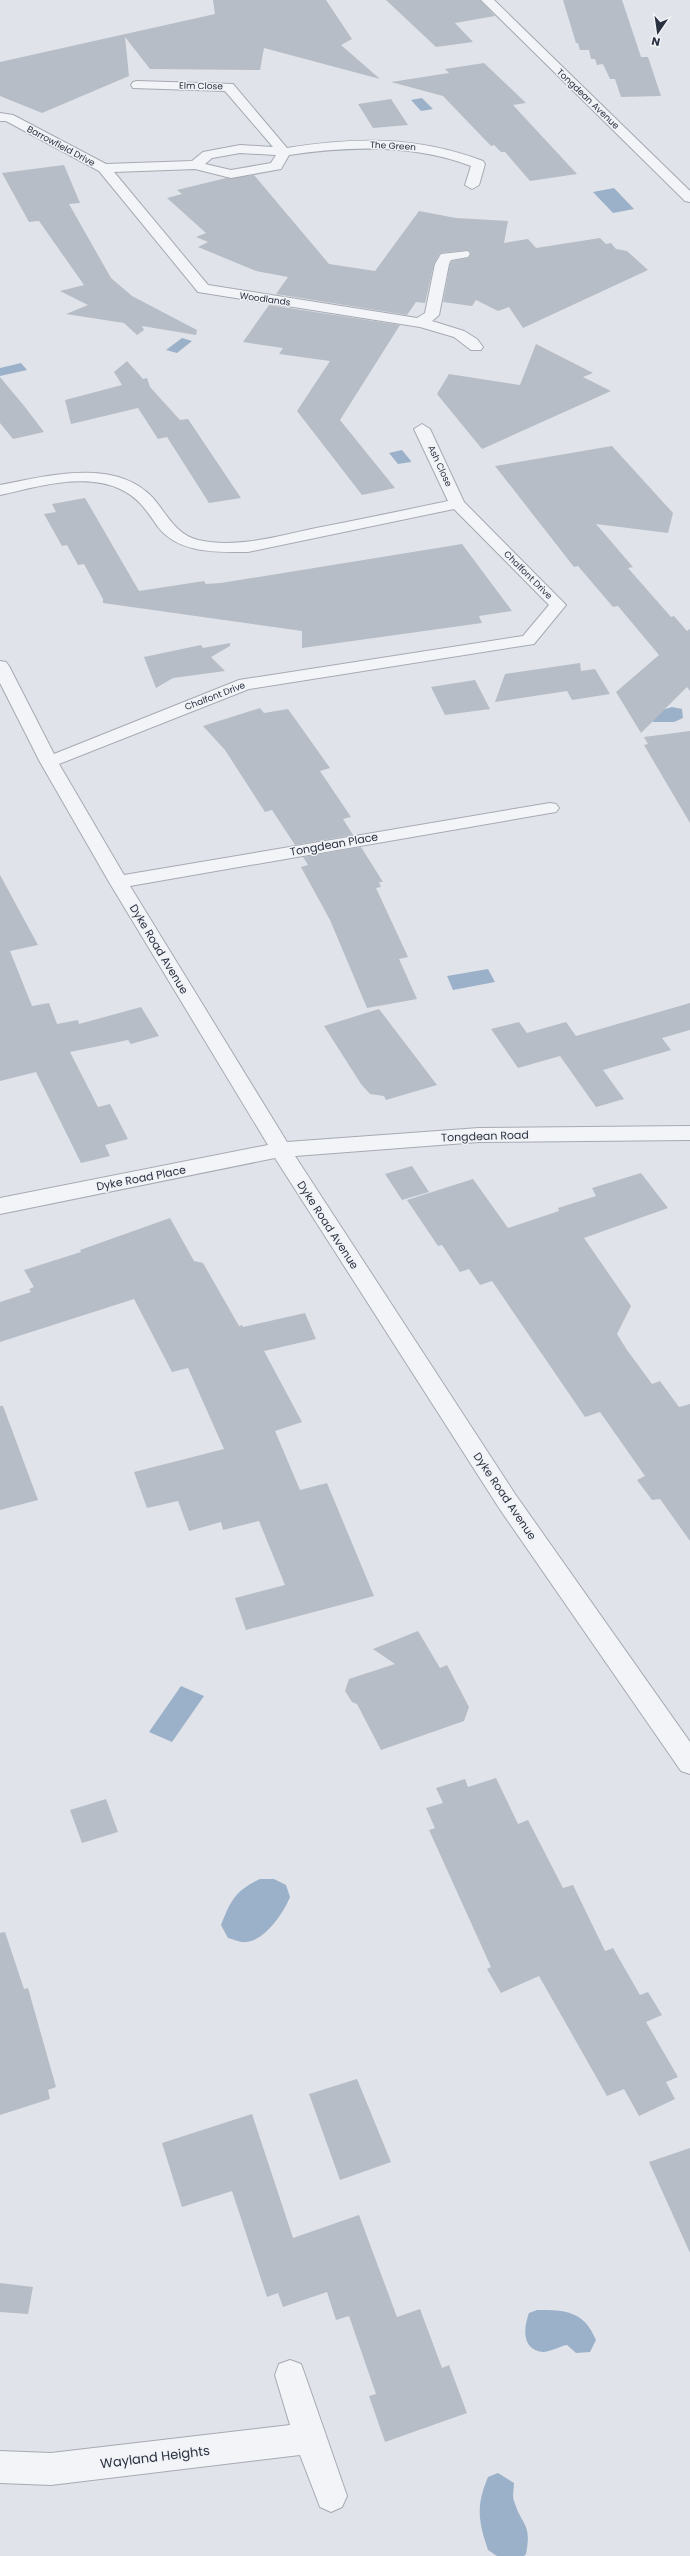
<svg xmlns="http://www.w3.org/2000/svg" width="690" height="2556" viewBox="0 0 690 2556" font-family="Poppins,sans-serif">
	<rect width="100%" height="100%" fill="#e0e3e9"/>
	<path fill="#9bb1c9" d="M422 98 433 109 421 111 411 100Z
		M614 188 634 209 613 213 593 192Z
		M182 338 192 341 177 353 166 350Z
		M21 363 27 370 0 376V368Z
		M402 450 411 461V462L398 464 389 453Z
		M672 707 682 709 683 718 674 722H653L649 714Z
		M488 969 495 982 453 990 447 976Z
		M181 1686 204 1696 172 1742 149 1732Z
		M260 1879H274L286 1885 290 1897C284 1912 265 1941 246 1942 241 1943 233 1939 228 1938L221 1925C231 1900 235 1891 260 1879Z
		M537 2310C566 2310 584 2311 596 2340L590 2352 576 2353 567 2345C560 2346 550 2352 543 2352 522 2350 523 2329 529 2313Z
		M498 2473 514 2483C514 2488 512 2496 514 2501 522 2527 532 2522 526 2554L524 2556H497L488 2550C478 2520 476 2506 488 2477Z"/>
	<path fill="#b7bdc6" d="M213 0H326L352 39 341 45 380 79 264 48 260 70 150 69 125 37 129 76 42 113 0 96V62L215 14Z
		M386 0H480L495 16 455 23 473 42 436 47Z
		M563 0H622L641 57H648L661 96 621 97 615 79H610L603 64 597 65 595 59H591L589 50H580L578 43H576Z
		M484 63 526 103 513 105 577 174 530 181 505 152H501L494 145 491 146 443 96 391 82 449 73 445 69Z
		M391 99 408 125 373 128 358 104Z
		M64 165 80 203 69 204 111 278 132 296 197 330 196 335 142 326 144 330 137 335 124 323 66 314 88 305 60 291 84 285 39 221 29 222 2 173Z
		M254 175 329 264 375 271 419 211 456 218 508 221 504 243 528 239 536 248 600 238 606 244 611 243 616 249 627 251 648 270 523 328 509 307 498 311 476 300 472 306 443 302 450 264 452 261 469 258 471 253 468 250 440 253 434 264 425 303 416 302 407 315 276 294 288 277 256 271 198 247 208 242 196 237 206 233 167 198 182 194 177 190 226 178Z
		M269 305 400 325 340 420 395 488 362 495 297 411 330 361 279 354 283 348 243 342Z
		M536 344 593 373 583 377 611 391 482 449 437 394 449 374 520 385Z
		M127 361 143 379 147 378 150 387 180 420 188 419 241 498 209 503 167 437 158 439 138 408 71 424 65 400 122 385 114 372Z
		M0 377 25 407 44 432 13 439 0 423Z
		M612 446 673 513 668 533 596 524 633 567 628 568 671 617 674 616 687 631 690 629V691L687 687 641 733 616 692 659 655 618 606 613 607 578 566 574 567 495 466Z
		M85 498 139 591 204 581 206 584 221 583 462 544 512 611 479 616 482 623 302 648V631L103 603V599L84 564 78 565 67 545 62 546 44 514 56 512 52 504Z
		M230 643V646L211 657 225 671 173 678 156 688 144 657 201 645 203 648Z
		M580 663 581 671 595 669 610 694 572 700 567 691 495 702 505 674Z
		M475 680 490 709 445 715 431 687Z
		M260 708 264 713 288 709 330 768 320 771 351 817 343 819 353 835 295 845 272 810 265 812 225 750 203 726Z
		M690 731V823L644 745 648 744 644 737Z
		M361 847 383 882H379L381 887 376 888 408 957 399 959 417 999 367 1008 330 920 301 867 308 865 303 857Z
		M0 875 38 945 10 951 32 1006 49 1003 57 1024 78 1020 79 1024 141 1007 159 1036 131 1044 128 1040 70 1052 98 1107 110 1104 128 1139 105 1145 110 1156 81 1163 36 1072 0 1081Z
		M690 1003V1030L662 1038 671 1050 603 1070 624 1099 596 1107 560 1056 518 1068 491 1029 519 1022 527 1033 566 1022 576 1036Z
		M379 1009 437 1085 386 1100 384 1096 370 1094 361 1084 324 1026Z
		M412 1166 429 1192 402 1200 385 1174Z
		M641 1173 668 1208 584 1238 631 1306 617 1334 627 1350 652 1384 660 1381 679 1407 690 1404V1541L660 1499 652 1500 637 1480 645 1476 600 1412 585 1417 492 1281 480 1285 469 1269 460 1272 442 1245 438 1246 407 1200 473 1179 508 1228 559 1211 558 1208 596 1196 592 1188Z
		M170 1218 194 1261 203 1263 239 1326 242 1325 243 1327 305 1313 316 1339 264 1351 302 1422 275 1431 300 1490 327 1483 374 1596 246 1630 235 1598 285 1585 259 1521 223 1530 221 1522 189 1531 178 1501 147 1508 134 1472 224 1449 188 1368 172 1372 134 1299 0 1342V1302L31 1292 29 1289 34 1287 24 1270 81 1252 80 1250Z
		M0 1406H3L38 1500 0 1510Z
		M418 1631 440 1668 447 1665 469 1707 464 1721 381 1750 357 1704 352 1702 345 1691 349 1679 395 1664 373 1649Z
		M496 1778 518 1824 528 1820 563 1888 573 1885 605 1951 613 1948 640 1995 648 1992 662 2015 646 2022 678 2077 666 2082 675 2099 639 2116 624 2089 607 2096 539 1976 501 1993 487 1969 491 1967 429 1830 435 1828 426 1808 443 1803 436 1788 465 1779 468 1787Z
		M106 1799 118 1832 82 1843 70 1810Z
		M5 1932 24 1989 28 1988 56 2087 48 2090 50 2099 0 2115V1933Z
		M357 2079 391 2162 340 2180 309 2094Z
		M252 2114 293 2238 359 2215 397 2317 420 2309 442 2368 449 2365 467 2413 385 2442 369 2396 376 2394 349 2316 336 2320 327 2292 283 2307 278 2293 267 2297 232 2191 182 2207 162 2143Z
		M690 2148V2253L649 2162Z
		M0 2283 33 2287 28 2314 0 2312Z"/>
	<g fill="none" stroke-linecap="round" stroke-linejoin="round">
		<defs>
			<path id="minor" d="M481 0H494L690 191V202L685 201Z
				M137 81 233 84 287 148C357 137 416 136 483 161L485 164 479 185 472 189 465 185 471 166C412 144 350 146 289 155L281 169 231 178 195 169 114 172 208 285 417 318 425 313 435 264 441 254 468 251 470 254 468 257 451 260 449 264 439 315 432 321 464 331 477 339 483 347 481 350H471L454 337 420 327 198 292 99 171 6 121H0V113L13 115 106 164 192 161 203 152 240 145 273 147 225 91 133 88 131 85 133 82ZM240 153 276 155 271 163 231 170 205 164 212 158Z
				M422 424 430 429 464 502 566 605 534 644 249 689 59 764 124 875 550 803 556 804 559 808 556 812 550 813 130 886 287 1142 479 1128 690 1126V1140L479 1142 295 1156 515 1494 690 1742V1774L681 1771 499 1508 275 1158 0 1214V1198L268 1145 109 882 40 762 0 683V661L6 662 9 666 54 754 239 680 523 636 549 605 454 509 248 552C217 552 179 554 158 527 147 511 138 497 120 489 84 472 36 487 0 495V485C46 476 116 457 153 498 167 514 175 534 198 540 239 549 281 535 321 527 363 519 405 510 448 501L414 429Z
				M290 2360 301 2364 305 2375 347 2496 342 2507 331 2512 320 2507 300 2455 51 2485 0 2483V2451L51 2453 290 2425 275 2375 279 2364Z"/>
		</defs>
		<use href="#minor" stroke="#a5aab3" stroke-width="2"/>
		<use href="#minor" fill="#f3f4f7" fill-rule="evenodd"/>
	</g>
	<g text-anchor="middle" dominant-baseline="central" stroke-width="3" stroke-linejoin="round" paint-order="stroke">
		<g font-size="9" fill="#293140" stroke="#f0f2f6">
			<text transform="translate(201 86) rotate(1)">Elm Close</text>
			<text transform="translate(588 99) rotate(44)">Tongdean Avenue</text>
			<text transform="translate(61 146) rotate(28)">Barrowfield Drive</text>
			<text transform="translate(393 146) rotate(3)">The Green</text>
			<text transform="translate(265 299) rotate(8)">Woodlands</text>
			<text transform="translate(440 466) rotate(65)">Ash Close</text>
			<text transform="translate(528 575) rotate(45)">Chalfont Drive</text>
			<text transform="translate(215 696) rotate(-21)">Chalfont Drive</text>
		</g>
		<g font-size="11" fill="#293140" stroke="#f0f2f6">
			<text transform="translate(334 844) rotate(-10)">Tongdean Place</text>
			<text transform="translate(159 949) rotate(59)">Dyke Road Avenue</text>
			<text transform="translate(485 1136) rotate(-2)">Tongdean Road</text>
			<text transform="translate(141 1178) rotate(-11)">Dyke Road Place</text>
			<text transform="translate(328 1225) rotate(57)">Dyke Road Avenue</text>
			<text transform="translate(505 1496) rotate(56)">Dyke Road Avenue</text>
		</g>
		<g font-size="13" fill="#293140" stroke="#f0f2f6">
			<text transform="translate(155 2457) rotate(-7)">Wayland Heights</text>
		</g>
	</g>
	<g transform="translate(658 32) rotate(193)" stroke="#f0f2f6" stroke-width="3" paint-order="stroke">
	<path d="M0-3L7 15L0 10L-7 15Z" fill="#293140"/>
	<text y="-6" font-size="11" font-weight="bold" text-anchor="middle" fill="#293140">N</text>
	</g>
</svg>
